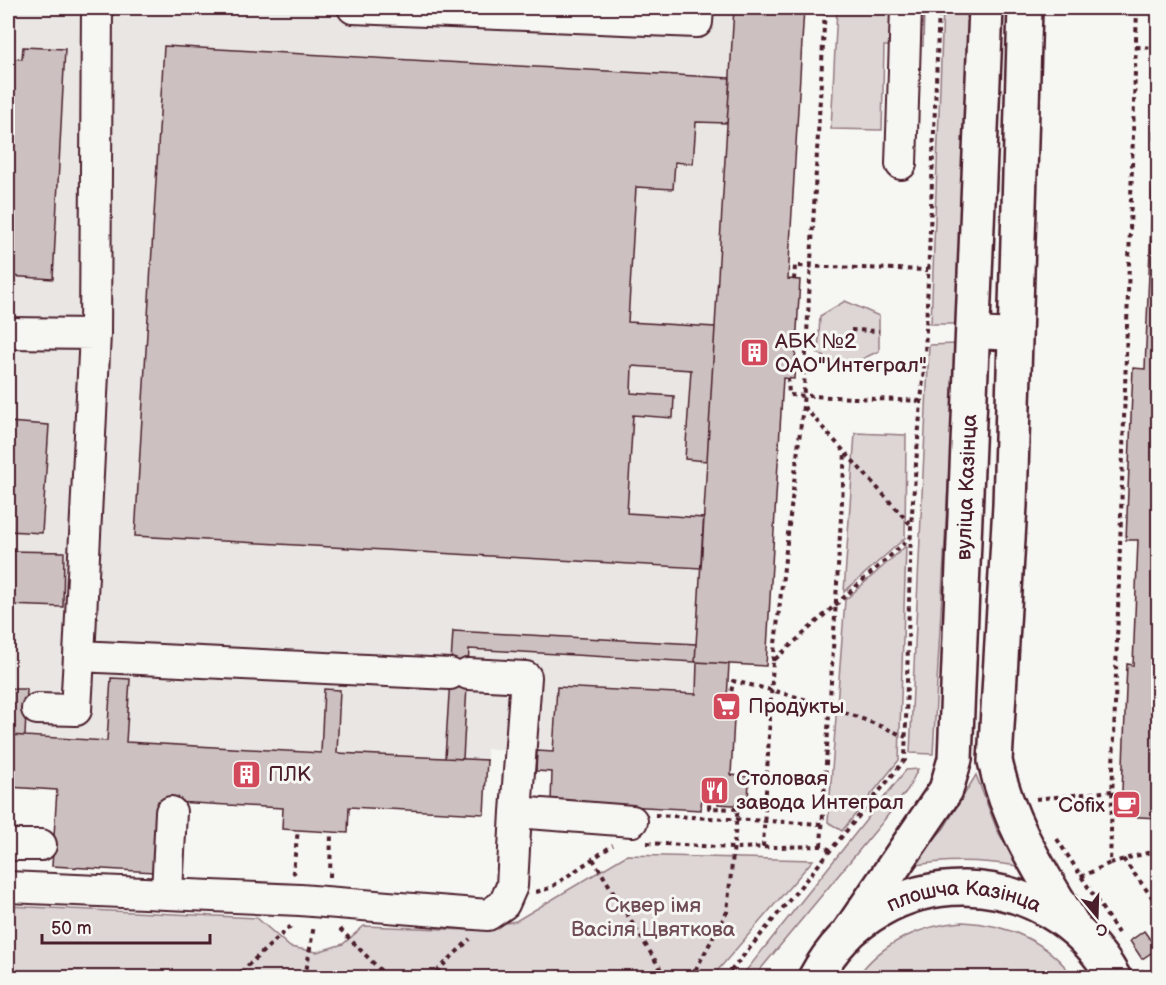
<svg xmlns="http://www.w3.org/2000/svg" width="1166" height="985" viewBox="0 0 1166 985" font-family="'Balsamiq Sans',sans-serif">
	<rect width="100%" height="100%" fill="#f6f6f2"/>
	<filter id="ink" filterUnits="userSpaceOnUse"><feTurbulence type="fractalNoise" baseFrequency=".0167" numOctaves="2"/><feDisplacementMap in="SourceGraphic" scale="12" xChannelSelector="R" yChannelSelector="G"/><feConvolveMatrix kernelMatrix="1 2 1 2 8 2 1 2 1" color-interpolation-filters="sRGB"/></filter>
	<g filter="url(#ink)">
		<path fill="#e9e6e3" d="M8 8H804L788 279 800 280 794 379H783L766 666 728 664 727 699 735 700 731 775 749 777 748 806 718 804 719 792 702 791 551 802 552 772 536 771 537 751 487 749 484 814 350 807 348 833 282 829 283 808 159 801 154 872 52 866 56 790 8 787Z"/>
		<path fill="#ddd6d5" stroke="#947a80" stroke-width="1.5" d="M837 8H924L923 46H884L882 130 831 129Z
			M943 8H970L956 324H931Z
			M845 301 879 316V351L843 368 818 353 820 316Z
			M956 344 933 754 910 753 929 345Z
			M855 433 906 435 905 538 844 592Z
			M906 546 899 760 842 831 828 822 845 600Z
			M918 769 908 789 881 824 754 977H741L906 770Z
			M976 775 997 830 1018 866C981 860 947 859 910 866L944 828Z
			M627 855 813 860 712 977H8V906L257 918 290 947 317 952 343 944 364 926 469 930 516 921Z
			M963 922C1006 924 1048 941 1073 977H857C882 942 921 925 963 922Z"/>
		<path fill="#ccc1c0" stroke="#4a1f2b" stroke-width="1.5" d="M734 8H804L788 279 800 280 794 379 783 378 766 666 695 662Z
			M164 46 730 78 727 123 696 122 693 164 675 162 673 189 636 187 628 322 715 327 707 461 685 459 691 370 632 366 631 393 674 396 673 418 633 415 627 513 704 518 701 568 135 536Z
			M23 47 65 49 53 279 8 276V58L22 59Z
			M1158 57V818L1121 816 1127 664 1133 665 1138 540H1126L1133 368 1145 369Z
			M8 422 49 425 42 533 8 531Z
			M8 551 64 552 63 607 8 605Z
			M453 631 696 644 695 662 469 649 463 759 445 758Z
			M697 662 729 664 727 699 735 700 731 775 749 777 748 806 718 804 719 792 702 791 701 810 551 802 552 772 536 771 537 751 553 752 557 687 696 694Z
			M111 678 130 679 126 742 321 753 324 689 340 690 337 753 487 760 484 814 349 807 348 833 282 829 283 808 158 801 154 872 52 866 57 790 8 787V735L107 741Z
			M8 689H27L25 736 10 735 12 701H8Z
			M1144 931 1157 949 1142 959 1130 941Z"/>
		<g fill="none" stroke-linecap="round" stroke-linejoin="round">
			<defs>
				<path id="minor" d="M353 8 697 22 698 8
					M901 164 906 8
					M8 333 95 334 79 656 450 674
					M974 333 1016 335
					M95 334 97 8
					M468 674 526 677 516 812
					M37 709 76 710 79 656
					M8 845H41
					M8 887 300 900 488 915 504 904 512 886 516 812 632 821
					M167 893 171 812"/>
				<g id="major">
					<path d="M1025 8 1010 505 995 761C1008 823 1042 874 1074 927"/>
					<path id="s1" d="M847 935 946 790 955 759 986 8"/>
					<path id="s2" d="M815 978C880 856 1048 860 1114 978"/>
				</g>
			</defs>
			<use href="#minor" stroke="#4a1f2b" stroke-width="34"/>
			<use href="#major" stroke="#4a1f2b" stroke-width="38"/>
			<path stroke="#4a1f2b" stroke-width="4" stroke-dasharray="4.5 4.5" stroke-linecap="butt" d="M1136 47 1158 48
				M794 280 795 266 928 270
				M851 330 879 331
				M788 378 789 395 921 401
				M804 407 911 525
				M773 661 803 406 825 8
				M730 700 733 681C793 694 850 712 906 737
				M1036 799 1113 791
				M655 815 822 824
				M1057 839 1118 933
				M647 843 734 848 821 846 831 850
				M821 846 845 452
				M763 847 773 661 910 538
				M593 859 666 978
				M1123 859 1158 905
				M1110 863 1158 850
				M295 874 293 871 298 830
				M330 877 331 832
				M1081 877 1110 863 1137 8
				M536 892 550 888 613 845
				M340 929 388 978
				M1141 970 1147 978
				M234 978 292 925
				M305 978 314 925
				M430 978 470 939
				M691 978 727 912 737 815 738 809 709 808 710 792
				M725 978 905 760 911 525 925 354 939 8"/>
			<use href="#minor" stroke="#f6f6f2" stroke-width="30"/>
			<use href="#major" stroke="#f6f6f2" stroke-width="33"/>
		</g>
	</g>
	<defs>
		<symbol id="building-square" viewBox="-11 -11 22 22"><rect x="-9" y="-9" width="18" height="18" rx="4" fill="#d1495b" stroke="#f6f6f2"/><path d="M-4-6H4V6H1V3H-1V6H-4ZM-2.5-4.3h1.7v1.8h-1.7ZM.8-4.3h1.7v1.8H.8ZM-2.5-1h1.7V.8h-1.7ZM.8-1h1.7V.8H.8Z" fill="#fff"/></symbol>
		<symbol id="supermarket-square" viewBox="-11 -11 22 22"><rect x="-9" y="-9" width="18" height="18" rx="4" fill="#d1495b" stroke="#f6f6f2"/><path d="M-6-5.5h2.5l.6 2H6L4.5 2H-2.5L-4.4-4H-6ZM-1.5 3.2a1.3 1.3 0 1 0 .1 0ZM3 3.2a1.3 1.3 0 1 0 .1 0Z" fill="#fff"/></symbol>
		<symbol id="restaurant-square" viewBox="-11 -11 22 22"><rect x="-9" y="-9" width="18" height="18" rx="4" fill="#d1495b" stroke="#f6f6f2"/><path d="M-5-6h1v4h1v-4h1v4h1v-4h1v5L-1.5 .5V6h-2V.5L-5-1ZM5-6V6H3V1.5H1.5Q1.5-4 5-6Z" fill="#fff"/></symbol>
		<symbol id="cafe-square" viewBox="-11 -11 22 22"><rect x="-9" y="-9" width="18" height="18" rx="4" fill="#d1495b" stroke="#f6f6f2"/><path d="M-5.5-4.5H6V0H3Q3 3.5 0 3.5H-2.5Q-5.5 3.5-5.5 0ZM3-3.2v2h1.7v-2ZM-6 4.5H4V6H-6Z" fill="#fff"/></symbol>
	</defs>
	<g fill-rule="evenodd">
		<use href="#building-square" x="738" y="336" width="33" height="33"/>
		<use href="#supermarket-square" x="710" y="690" width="33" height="33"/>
		<use href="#building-square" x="230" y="758" width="33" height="33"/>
		<use href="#restaurant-square" x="698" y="774" width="33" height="33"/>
		<use href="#cafe-square" x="1110" y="788" width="33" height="33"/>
	</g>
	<g text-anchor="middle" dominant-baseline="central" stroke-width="6" stroke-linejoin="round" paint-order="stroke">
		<g font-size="21" fill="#4a1f2b" stroke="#f6f6f2" text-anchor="start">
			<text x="775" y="341">АБК №2<tspan x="775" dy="24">ОАО"Интеграл"</tspan></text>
			<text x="748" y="706">Продукты</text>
			<text x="268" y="774">ПЛК</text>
			<text x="736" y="778">Столовая<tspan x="736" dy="24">завода Интеграл</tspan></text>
			<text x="1105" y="805" text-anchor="end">Cofix</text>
		</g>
		<g font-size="21" fill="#4a1f2b" stroke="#f6f6f2">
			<text stroke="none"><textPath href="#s1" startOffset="480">вуліца Казінца</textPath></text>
			<text stroke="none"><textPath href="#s2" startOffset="183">плошча Казінца</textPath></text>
		</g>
		<g font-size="21" fill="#6f4d56" stroke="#f6f6f2">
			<text x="653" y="905">Сквер імя<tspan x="653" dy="24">Васіля Цвяткова</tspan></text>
		</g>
	</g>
	<rect width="1166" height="985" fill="none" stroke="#f6f6f2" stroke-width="30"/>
	<rect x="15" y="15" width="1136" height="955" fill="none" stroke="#4a1f2b" stroke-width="2" filter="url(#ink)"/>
	<g transform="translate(1097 916) rotate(161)" stroke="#f6f6f2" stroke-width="4.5" paint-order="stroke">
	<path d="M0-4.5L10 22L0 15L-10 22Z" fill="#4a1f2b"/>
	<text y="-9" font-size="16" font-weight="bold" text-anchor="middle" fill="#4a1f2b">С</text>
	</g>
	<path d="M42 934v9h168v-9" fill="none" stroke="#4a1f2b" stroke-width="3"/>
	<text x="51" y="934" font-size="18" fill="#4a1f2b" stroke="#f6f6f2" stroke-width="4.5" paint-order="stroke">50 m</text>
</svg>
